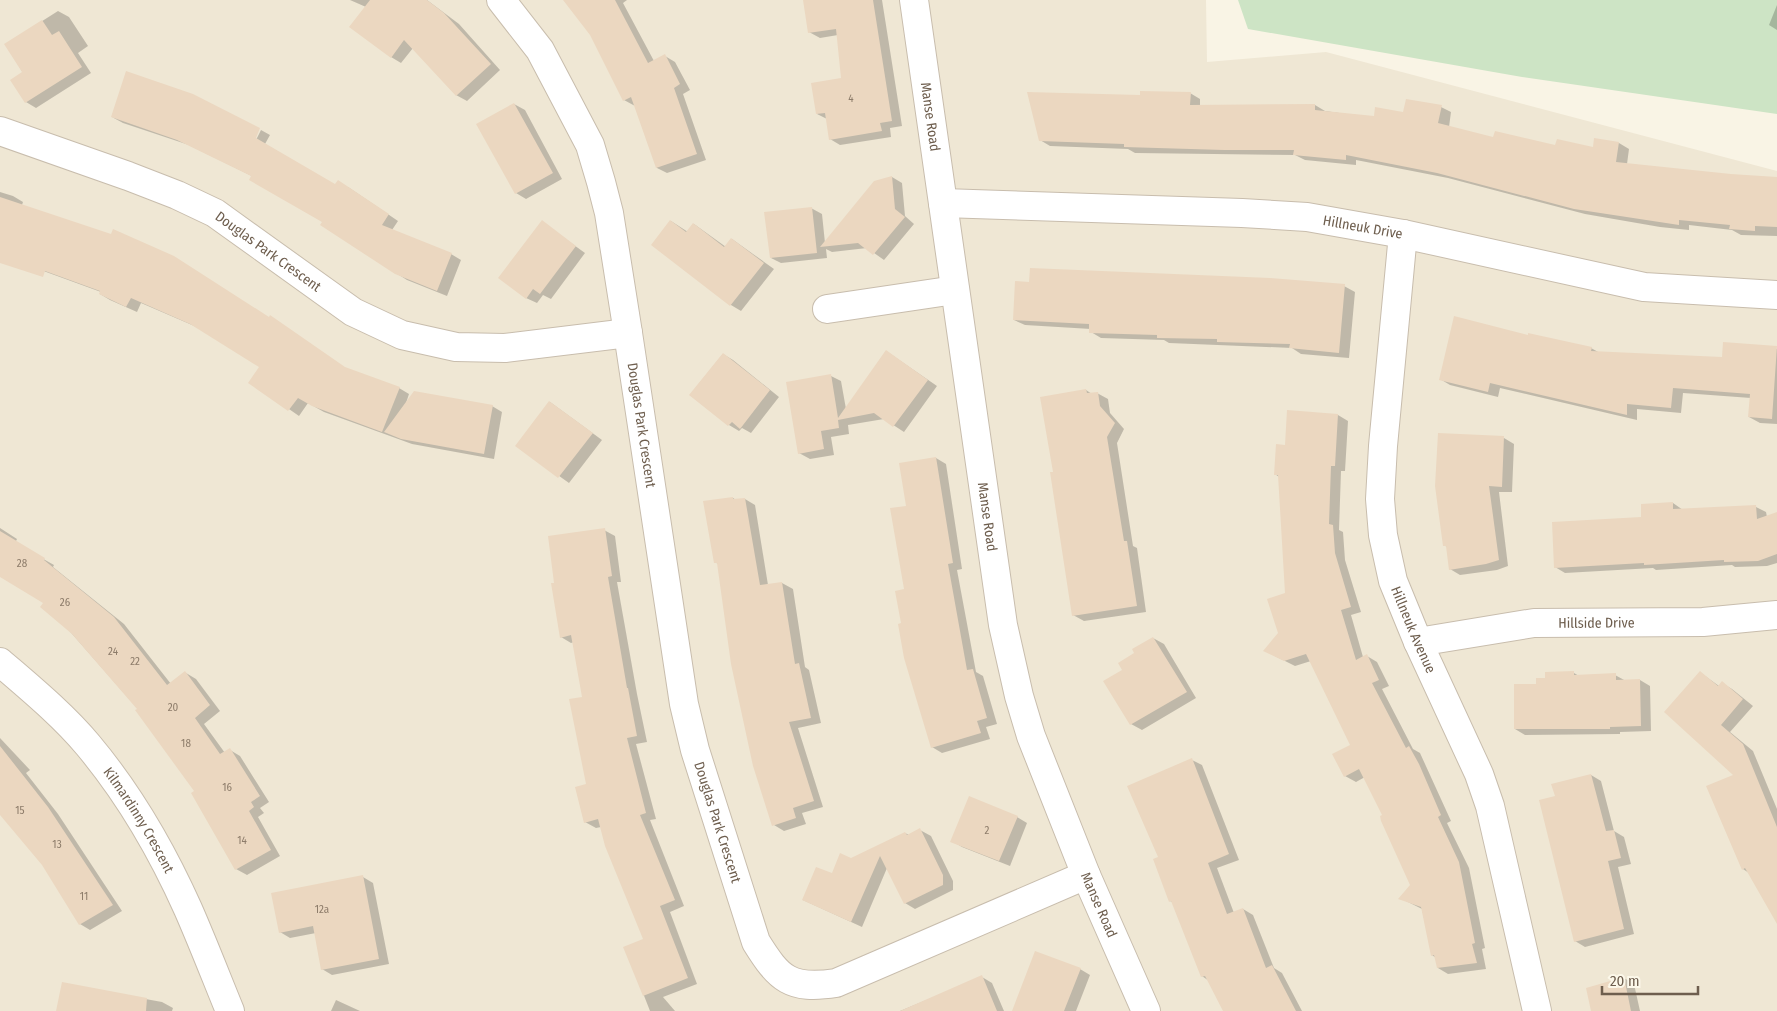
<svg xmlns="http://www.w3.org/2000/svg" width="1777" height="1011" viewBox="0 0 1777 1011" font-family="'Fira Sans Condensed',sans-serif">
	<rect width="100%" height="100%" fill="#f9f4e5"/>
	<path fill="#efe7d4" d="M0 0H1206L1207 62 1326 52 1777 171V1011H0Z"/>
	<path fill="#cde4c5" d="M1238 0H1777V114L1522 77 1248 29Z"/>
	<path fill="#0003" d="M350 0H427L459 24 500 70 467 101 456 95 413 48 401 63 391 57 366 7Z
		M564 0H627L623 3 654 61 665 56 675 62 690 90 683 94 706 160 667 173 657 168 635 106 624 100 591 34Z
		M805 0H882L902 126 890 128 891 137 840 145 830 139 827 119 817 114 843 79 838 35 820 38 809 32Z
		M1777 5V30L1769 25Z
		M58 11 69 17 88 46 78 53 91 73 36 108 26 102 23 73 6 44Z
		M1190 93 1200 99V106L1315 105 1325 111 1375 118 1441 107 1451 112 1449 127 1494 139 1556 147 1594 149 1619 143 1629 149 1627 164 1731 175 1777 178V236L1741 235 1732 230 1689 225V230L1660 227 1585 214 1448 178 1356 160V165L1305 160 1295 155 1135 153 1128 149 1050 146 1040 140 1141 96Z
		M514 104 525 110 562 179 526 199 516 193Z
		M112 117 254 144 261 130 270 135 265 144 335 186 348 187 398 221 392 230 451 254 461 260 447 296 407 280 396 273 323 222 252 176 189 145 123 123Z
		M892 177 902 183 905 216 914 224 884 260 867 248 832 252 826 249 827 258 781 263 771 258 811 208 822 214 825 243Z
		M0 192 13 196 23 202 22 205 348 370 399 388 409 394 406 403 492 406 502 412 494 459 412 444 324 412 308 403 299 416 250 382 261 367 199 328 141 303 137 312 110 300 100 294 101 292 38 269 0 240Z
		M671 221 688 232 694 224 726 247 732 239 774 269 741 311 731 305 653 244Z
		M542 222 585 253 551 299 543 295 537 303 526 298Z
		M1344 286 1355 292 1349 358 1301 354 1292 348 1169 343 1164 340 1101 338 1091 332V329L1025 325 1014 320Z
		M1529 336 1591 348 1600 353 1723 358 1724 344 1777 349V424L1760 423 1749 417 1751 398 1683 393 1681 413 1637 409V420L1500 388 1498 397 1450 385 1440 379Z
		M886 351 937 386 904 432 884 419 848 425 849 434 831 437 834 455 810 459 799 453 831 376 841 381 846 409Z
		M723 354 733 360 779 397 751 433 742 428 739 431 729 425 690 395Z
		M1086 390 1092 394 1097 393 1108 399 1110 413 1124 429 1117 443 1133 546 1137 548 1146 612 1084 621 1073 615 1054 473Z
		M550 402 602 440 569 483 517 446Z
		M1288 412 1338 415 1348 421 1345 471H1341L1339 530 1343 532 1345 560 1361 612 1351 615 1363 657 1367 656 1377 662 1389 686 1382 689 1413 749 1420 753 1451 821 1447 823 1469 868 1485 948 1482 949 1486 969 1448 974 1438 968 1436 958 1432 955 1422 909 1400 898 1412 885 1384 816 1365 777 1356 782 1345 776 1352 746 1311 661 1295 666 1275 656 1286 594 1279 477 1275 474 1286 446Z
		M1439 434 1504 438 1514 444 1512 492H1499L1508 566 1497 570 1460 575 1450 569 1447 547 1444 545Z
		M936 458 946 464 962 569 957 570 976 672 983 676 997 724 986 727 990 739 942 753 932 747 903 624 907 507Z
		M733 498 736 500 745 499 755 505 768 585 782 583 793 589 805 667 809 670 821 723 798 728 823 807 802 813 806 824 784 831 774 825 718 564 715 562Z
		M1673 503 1683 510 1756 507 1766 512 1767 517 1777 514V563L1767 566 1735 567 1732 565 1656 570 1653 568 1565 573 1555 567Z
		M0 528 17 539 15 543 54 565 53 567 124 624 171 684 186 673 196 679 220 711 204 724 225 753 230 750 240 756 269 802 260 808 264 813 258 817 280 856 247 875 236 869 196 791 138 709 45 603 0 576Z
		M604 530 615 536 621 582H617L637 694 647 742 636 744 656 819 650 820 684 906 670 912 697 984 663 997 675 1011H650L625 947 645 940 601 827 596 828 585 822 588 785 583 698 574 642 571 643 561 637 556 584Z
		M1153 638 1164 644 1196 698 1142 730 1131 724 1105 681 1124 670 1136 654Z
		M1574 673 1579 676 1615 675 1626 681 1640 680 1650 686 1651 731 1620 732V734L1525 735 1515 729 1537 685 1547 679Z
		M1701 673 1719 686 1722 683 1732 689 1753 706 1730 732 1753 751 1777 809V913L1749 873 1743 869 1735 775Z
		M0 738 30 770 26 773 58 814 122 911 90 930 80 924 43 865 0 813Z
		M1192 760 1202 765 1239 860 1217 868 1234 913 1243 909 1253 915 1274 968 1282 973 1302 1011H1225L1209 981 1202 976 1174 903 1170 901 1160 858Z
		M1591 775 1601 781 1614 831 1624 837 1631 864 1618 867 1634 934 1585 947 1575 941 1556 797Z
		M1017 817 1027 823 1010 866 962 847 952 841Z
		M920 830 931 836 953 881V890L915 909 905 903 887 868 862 927 803 900 851 859 905 833 909 835Z
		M363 877 373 883 389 964 332 975 322 969 316 933 290 938 280 932Z
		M1080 969 1090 975 1076 1011H1016Z
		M982 977 992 983 1004 1011H900Z
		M1624 978 1634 984 1640 1011H1592Z
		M63 984 162 1002 173 1008 172 1011H58Z
		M336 1000 360 1011H331Z"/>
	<path fill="#ebd7c0" d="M370 0H427L444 13 491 64 456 96 404 40 391 58 349 27Z
		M563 0H615L648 63 665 54 680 84 674 88 697 154 656 168 631 97 623 101 590 35Z
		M803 0H873L892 121 880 123 882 131 829 140 825 113 816 114 811 83 841 78 836 29 808 33Z
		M42 20 52 35 59 31 82 67 25 103 10 80 22 72 4 44Z
		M126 71 193 94 260 128 256 138 335 184 338 180 389 214 382 225 452 253 437 291 395 274 320 225 322 222 249 180 251 176 177 140 111 117Z
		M1140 91 1191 92 1190 105 1315 104V110L1374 116 1375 107 1403 112 1406 99 1442 105 1438 123 1493 137 1495 131 1555 145 1557 139 1593 147 1594 138 1619 142 1616 162 1731 174 1777 177V227L1755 226V231L1729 229 1730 225 1679 220V225L1574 209 1437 173 1346 155V160L1293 155 1294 150H1224L1124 147V144L1039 141 1027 92 1140 95Z
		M514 103 553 173 515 194 476 124Z
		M892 176 895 209 905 217 873 255 858 243 820 247 874 181Z
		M0 197 111 234 113 229 174 256 269 317 270 315 345 367 400 387 382 432 312 406 298 398 288 411 248 383 259 367 190 324 131 298 126 307 99 294 100 291 45 271 43 277 0 263Z
		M812 207 817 253 770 258 764 212Z
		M542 220 576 246 540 294 533 289 526 299 498 278Z
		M670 220 686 232 693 223 724 247 731 238 764 263 730 306 651 245Z
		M1030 268 1270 278 1345 284 1339 353 1289 348 1290 344 1217 342V339L1157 338V335L1089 333V324L1013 320 1015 281 1029 282Z
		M1454 316 1528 335V333L1592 347 1591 351 1722 357 1723 342 1777 346 1772 419 1748 417 1750 394 1673 388 1671 408 1627 404V415L1490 383 1488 392 1439 380Z
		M886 350 928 380 893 427 874 413 838 420 839 428 821 431 824 449 798 454 786 382 831 374 838 418Z
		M723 353 770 390 740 429 732 422 728 426 689 395Z
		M1086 389 1087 393 1098 392 1100 406 1115 423 1107 437 1124 541H1127L1137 606 1072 616 1050 472H1053L1040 397Z
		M414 391 493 405 484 454 401 439 384 432Z
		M549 401 593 433 558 478 515 446Z
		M1287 410 1338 414 1335 466H1331L1329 524 1333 525 1335 553 1351 607 1341 610 1356 660 1367 654 1379 680 1372 683 1406 748 1409 746 1419 764 1441 815 1438 817 1459 862 1475 943 1472 944 1477 963 1437 968 1434 955 1431 956 1421 907 1398 899 1410 885 1381 821 1380 816 1382 815 1359 769 1344 777 1332 754 1350 745 1306 654 1284 661 1263 651 1278 633 1267 599 1285 593 1278 475H1274L1276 444 1285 445Z
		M1438 433 1504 436 1502 487 1489 486 1499 560 1486 564 1449 570 1446 546H1443L1435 486Z
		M936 457 953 563 948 564 967 670 973 669 987 718 977 721 981 733 931 748 904 658 898 624 901 623 895 591 904 589 890 508 906 506 899 463Z
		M733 497V499L745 498 760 585 782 582 795 664 799 663 811 718 789 722 814 801 793 808 796 818 772 826 753 766 731 664 717 563H714L703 501Z
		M1673 502V509L1756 505 1757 519 1777 512V554L1758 561 1724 562V560L1644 565V563L1554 568 1552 522 1641 517V504Z
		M605 528 612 576 608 577 627 688H628L637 736 627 738 646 813 640 815 675 900 660 906 688 978 643 996 623 947 643 939 605 846 598 819 584 823 575 787 586 784 569 699 582 697 571 635 560 638 551 583H554L548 536Z
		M0 531 45 558 44 560 114 617 167 685 185 671 210 705 195 718 220 754 230 748 260 796 251 802 254 807 249 811 271 850 235 870 191 793 194 791 135 710 137 709 72 634 40 607 43 603 0 577Z
		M1153 637 1187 692 1130 725 1103 681 1122 670 1118 663 1134 653 1132 649Z
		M1574 671V675L1616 673V680L1640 679 1641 726 1610 727V729H1514V684H1536V678H1545V672Z
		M1700 671 1718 686 1722 681 1743 699 1721 725 1743 744 1777 827V924L1745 868 1742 870 1706 786 1733 775 1664 712Z
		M0 746 48 807 113 905 79 925 42 865 0 815Z
		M1192 758 1229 854 1208 863 1227 914 1243 908 1266 968 1272 965 1296 1011H1223L1205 976 1201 977 1171 901 1169 902 1153 859 1158 857 1127 786Z
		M1591 774 1606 831 1614 830 1621 858 1608 861 1624 929 1574 942 1539 800 1555 796 1551 784Z
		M969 796 1018 816 999 861 950 842Z
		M920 828 943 875V885L904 904 880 856 851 922 802 900 816 867 832 873 840 853 851 858 905 832 907 835Z
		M363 875 379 959 321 970 313 926 279 933 271 893Z
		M1035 951 1081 968 1064 1011H1012Z
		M982 975 997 1011H900Z
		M1624 977 1631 1011H1591L1586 988Z
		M62 982 147 998 146 1011H56Z"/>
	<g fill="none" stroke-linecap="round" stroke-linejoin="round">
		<defs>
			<g id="minor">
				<path id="s1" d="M501 0 540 50 590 145 601 182 609 213 628 333 684 704 695 750 756 942C779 979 790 990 836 983L1086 875"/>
				<path id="s2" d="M914 0 1003 625 1019 696 1031 736 1086 875 1146 1011"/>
				<path id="s3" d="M0 131 128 176 177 195 215 213 353 312 402 335 456 347 505 348 628 333"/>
				<path id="s4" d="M943 203 1242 213 1307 217 1403 234 1644 287 1777 295"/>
				<path id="s5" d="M1403 234 1383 446 1380 499 1383 535 1393 581 1418 642 1479 774 1490 806 1537 1011"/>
				<path d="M827 309 955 290"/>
				<path id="s6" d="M1418 642 1534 623 1703 622 1777 615"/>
				<path id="s7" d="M0 662C29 687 63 715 88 745 129 794 162 851 188 909 203 943 216 977 230 1011"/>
			</g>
		</defs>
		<use href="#minor" stroke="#c8bdad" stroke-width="30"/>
		<use href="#minor" stroke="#fff" stroke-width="28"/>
	</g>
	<g text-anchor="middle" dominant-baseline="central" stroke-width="4" stroke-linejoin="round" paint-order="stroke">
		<g font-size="11" fill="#8d7c6a">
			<text x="851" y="98">4</text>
			<text x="22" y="563">28</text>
			<text x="65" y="602">26</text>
			<text x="113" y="651">24</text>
			<text x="135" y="661">22</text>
			<text x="173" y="707">20</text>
			<text x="186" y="743">18</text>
			<text x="227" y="787">16</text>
			<text x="20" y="810">15</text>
			<text x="987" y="830">2</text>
			<text x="242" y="840">14</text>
			<text x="57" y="844">13</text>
			<text x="84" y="896">11</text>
			<text x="322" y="909">12a</text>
		</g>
		<g font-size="14" fill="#6e5e4e" stroke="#fcf8ea">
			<text stroke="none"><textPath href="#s2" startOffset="118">Manse Road</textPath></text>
			<text stroke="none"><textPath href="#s4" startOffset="421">Hillneuk Drive</textPath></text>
			<text stroke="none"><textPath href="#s3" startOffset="296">Douglas Park Crescent</textPath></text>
			<text stroke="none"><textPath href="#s1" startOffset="456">Douglas Park Crescent</textPath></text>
			<text stroke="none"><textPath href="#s2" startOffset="522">Manse Road</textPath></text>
			<text stroke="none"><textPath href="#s6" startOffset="180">Hillside Drive</textPath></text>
			<text stroke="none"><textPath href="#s5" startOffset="402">Hillneuk Avenue</textPath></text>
			<text stroke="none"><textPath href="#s7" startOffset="212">Kilmardinny Crescent</textPath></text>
			<text stroke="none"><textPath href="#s1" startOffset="861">Douglas Park Crescent</textPath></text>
			<text stroke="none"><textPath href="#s2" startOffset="928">Manse Road</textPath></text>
		</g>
	</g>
	<path d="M1602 986v8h96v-8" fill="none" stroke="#6e5e4e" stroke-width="2.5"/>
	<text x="1610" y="986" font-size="15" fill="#6e5e4e" stroke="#fcf8ea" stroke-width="4" paint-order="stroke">20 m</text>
</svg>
